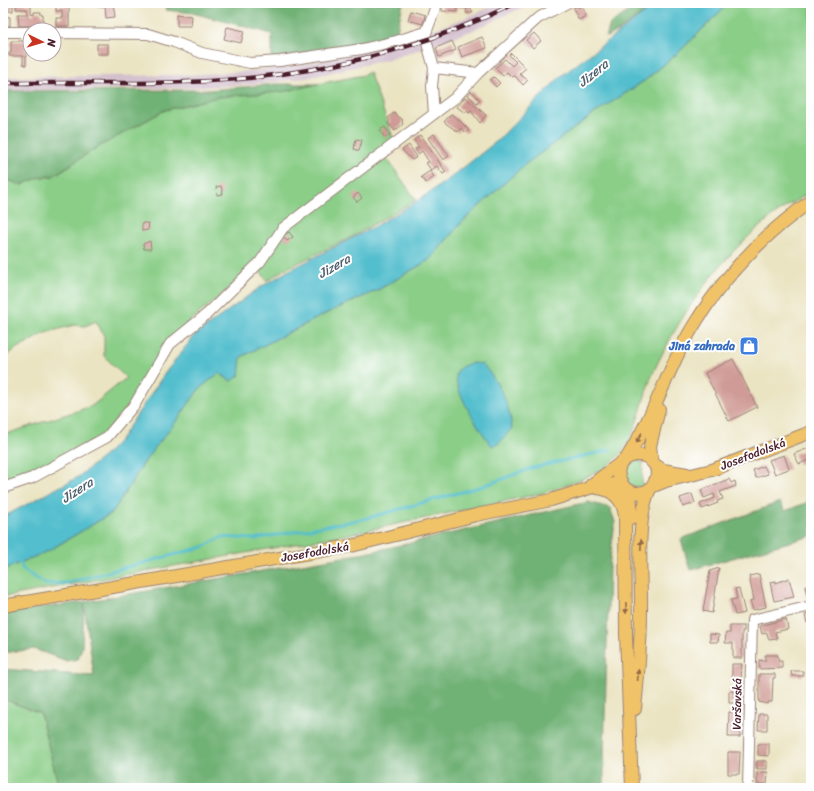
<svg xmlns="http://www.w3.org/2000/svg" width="814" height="791" viewBox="0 0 814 791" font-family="Sriracha,sans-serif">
	<rect width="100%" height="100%" fill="#fff"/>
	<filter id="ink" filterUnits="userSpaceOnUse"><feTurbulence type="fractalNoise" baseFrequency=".025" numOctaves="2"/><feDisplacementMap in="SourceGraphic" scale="8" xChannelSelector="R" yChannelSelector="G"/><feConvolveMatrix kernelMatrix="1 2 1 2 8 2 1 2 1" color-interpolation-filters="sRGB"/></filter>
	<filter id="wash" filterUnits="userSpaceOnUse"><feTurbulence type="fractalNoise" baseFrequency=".012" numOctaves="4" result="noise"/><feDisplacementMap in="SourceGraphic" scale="16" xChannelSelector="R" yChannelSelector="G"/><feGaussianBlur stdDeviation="0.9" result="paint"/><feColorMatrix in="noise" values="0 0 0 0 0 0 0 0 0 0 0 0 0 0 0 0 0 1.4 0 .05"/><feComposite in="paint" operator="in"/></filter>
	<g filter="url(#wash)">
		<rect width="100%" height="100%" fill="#ebe4c3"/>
		<path fill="#d1bdcc" d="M500 3H532L471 31 394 58 306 78 253 84 189 88 3 90V77L189 75 252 71 304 64 391 45 465 18Z"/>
		<path fill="#8ace87" stroke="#6a7659" d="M729 3H811V192C797 200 783 208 770 218 719 258 680 314 653 373 643 396 637 433 622 452 606 473 567 485 543 493L350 534 3 597V570L48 551 112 513 147 458 180 416 199 389 219 373 231 381 241 357 329 312 378 290 429 260 462 222 523 166 592 115 644 81 678 53Z
			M369 72 394 140 381 150 416 200 350 238 283 270 267 281 255 262 229 288 167 341 135 399 104 434 20 478 3 484V435L92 406 126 378 104 356V336L96 321 85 326 74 325 45 333 17 348 3 359V178L21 185 40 177H50L60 172 93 150 165 110 218 97 282 91 364 75Z
			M636 461 643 462 642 487H631L624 478 626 467Z
			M3 699 40 713 59 788H3Z"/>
		<path fill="#6fb174" stroke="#5c6850" d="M164 3H403L396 36 393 40 272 59V34L193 13 166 10Z
			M641 3H658L617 32 606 37 610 24Z
			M276 84H319L282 92 218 97 165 110 93 150 53 176 40 177 21 185 3 178V91L209 90Z
			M811 501V536L690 570 681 539 780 502 785 511Z
			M588 502 610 508 615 522 609 567 604 756V788H59L40 713 3 699V669L94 676 84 605 82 647 78 659 67 661 34 649 3 653V613L83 602 366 553Z"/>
		<path fill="#53becd" stroke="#4e6e7c" d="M658 3H729L678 53 644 81 592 115 523 166 462 222 429 260 378 290 329 312 241 357 239 376 231 381 219 373 199 389 180 416 147 458 112 513 48 551 3 570V517L78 477 104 456 120 440 165 373 195 335 259 288 288 271 370 229 416 202 449 179 497 141 560 77Z
			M472 363 482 364C498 381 510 405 512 428L499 443 492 446C483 435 450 386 457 372 460 366 466 365 472 363Z"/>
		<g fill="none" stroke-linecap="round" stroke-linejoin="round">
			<path stroke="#53becd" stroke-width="3" d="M19 560 23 570 45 584 67 583 203 547 222 537 254 539 364 519 483 486 532 468 610 450"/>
		</g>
		<g id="blocks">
			<path fill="#d09b96" d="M3 3H13V11H3Z
				M16 3 31 5V14L34 15V12H41V15H43V26H19L18 14H27V9H16Z
				M98 3H113L115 17 106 18 105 6 98 7Z
				M442 3H470V8L473 13H466L467 8 457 7V12L442 11Z
				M56 6H69V26H56V18H62V11H56Z
				M578 6V8L582 6 586 16 579 20 573 8Z
				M411 11 425 15 423 24 408 20Z
				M177 14 192 16 191 26H177Z
				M3 16 10 17V26H3Z
				M227 27 244 31 241 43 224 39Z
				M534 33 541 41 533 48 526 40Z
				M482 37 487 48 462 57 458 47Z
				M11 41H26V65L23 64V56H9V53H11Z
				M452 41 456 50 439 57 436 48Z
				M97 44H108V54H97Z
				M511 53 526 68 519 74 528 80 523 85 515 76 512 77 507 72 503 76 495 68 505 59 512 66 516 62 509 55Z
				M494 77 500 83 496 87 490 80Z
				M471 91 480 100 477 104 468 95Z
				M465 97 486 115 480 123 471 111 469 113 467 111 465 113 457 107Z
				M394 113 403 120 402 121 403 124 395 131 388 123 390 121 388 118Z
				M451 114 460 121 469 130 466 133 461 128 458 132 444 122Z
				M385 127 390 135 385 138 380 130Z
				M434 134 449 156 443 160 428 138Z
				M420 135 446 172 443 174 437 166 431 170 426 163 429 162 422 151 418 154 415 149 419 147 414 140Z
				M356 139 362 140 359 151 354 149Z
				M409 145 417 157 412 160 402 150Z
				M430 171 434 177 426 183 421 177Z
				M221 186 223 194 217 195 216 187Z
				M358 193 362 198 357 202 353 197Z
				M142 223H149L148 230 142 231Z
				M289 232 293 237 287 241 283 236Z
				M150 241 151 249H144L143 244Z
				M733 359 757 407 729 421 705 373Z
				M811 447V459L799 464 794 454Z
				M784 455 789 469 775 474 769 460Z
				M764 466 768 474 756 478 753 470Z
				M729 479 731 483 735 481 736 486 720 492 723 499 717 501 718 503 702 509 700 504 715 498 714 494 704 498 701 490Z
				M692 494 695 503 683 507 680 498Z
				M719 568 712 613 703 611 710 571Z
				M759 574 766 607 753 610 750 601 754 600 749 576Z
				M789 578 794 597 774 601 770 582 776 581V583Z
				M811 579V596L807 597 805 586 809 585 808 580Z
				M739 588 745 613 735 615 731 600 737 599 735 589Z
				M811 613V622L807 623 805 615Z
				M786 619 788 629 775 632 777 639 769 640 767 633 762 634 760 626Z
				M730 626H744V631H742V658H733V643H725L726 633H730Z
				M710 634 719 635 718 642H710Z
				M765 655H778V661H782V668L759 669V660L765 661Z
				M732 664H742L741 679 732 678Z
				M791 671H803V676H792Z
				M759 674H775V678H773L772 702H768V704L759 702Z
				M729 691 741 692V703H729Z
				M729 712H741L740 737H728Z
				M759 714H767V730H758Z
				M758 744H769V756L758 755Z
				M728 752H740L739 774H728Z
				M757 761H767V769H757Z
				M757 772H768L767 784H757Z"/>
		</g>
	</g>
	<g filter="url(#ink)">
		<use href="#blocks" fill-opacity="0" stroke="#9a8277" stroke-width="1"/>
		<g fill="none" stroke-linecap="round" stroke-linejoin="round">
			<defs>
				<path id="minor" d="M3 32H30
					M54 33 148 34 174 42 202 53 250 63 280 61 362 49 396 41 426 32
					M434 68 478 73
					M434 114 432 86 434 68 425 36 437 3
					M3 488 32 478 107 437 135 404 170 344 207 314 260 262 283 228 455 98 478 73 538 18 567 3
					M748 788 752 620 811 606"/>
				<path id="major" d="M626 459C648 425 662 387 680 350 711 290 756 240 811 201
					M652 462 650 446 659 409
					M654 464 663 470 687 474
					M591 485 623 461
					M623 486C631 494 641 495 650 489 657 481 660 469 652 461 648 457 643 455 638 455 633 455 628 457 624 460 610 474 626 486 630 499 632 505 631 512 631 518
					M651 487 666 481 712 470 811 432
					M597 488C613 489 624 501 625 517L626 634 632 788
					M3 606 355 545 476 515 551 500 599 485 614 484 623 486
					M635 709C638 677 641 645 641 613 642 579 635 518 650 489"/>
			</defs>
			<use href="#minor" stroke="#9a8277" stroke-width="12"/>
			<use href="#major" stroke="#9a8277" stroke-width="14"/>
			<use href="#minor" stroke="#fff" stroke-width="10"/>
			<use href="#major" stroke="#f0c369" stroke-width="12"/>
			<defs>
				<path id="rail" d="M3 83C96 82 190 87 282 74 363 63 442 39 516 3"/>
			</defs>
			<use href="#rail" stroke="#4a1f2b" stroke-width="4.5"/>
			<use href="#rail" stroke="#fff" stroke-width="3" stroke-dasharray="9" stroke-linecap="butt"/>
		</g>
		<defs><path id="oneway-solid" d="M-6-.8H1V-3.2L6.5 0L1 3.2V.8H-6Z"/></defs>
		<g fill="#956947">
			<use href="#oneway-solid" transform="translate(639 438) rotate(118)"/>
			<use href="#oneway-solid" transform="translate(641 545) rotate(-89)"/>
			<use href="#oneway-solid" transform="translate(626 608) rotate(90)"/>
			<use href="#oneway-solid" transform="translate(638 675) rotate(-86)"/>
		</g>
	</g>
	<defs>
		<symbol id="shop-square" viewBox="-11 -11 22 22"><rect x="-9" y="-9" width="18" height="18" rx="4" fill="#3f7fe0" stroke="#fff"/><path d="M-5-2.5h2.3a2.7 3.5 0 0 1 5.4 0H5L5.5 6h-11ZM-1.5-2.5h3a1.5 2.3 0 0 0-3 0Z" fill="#fff"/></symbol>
	</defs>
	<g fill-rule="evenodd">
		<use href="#shop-square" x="738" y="335" width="22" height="22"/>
	</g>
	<g text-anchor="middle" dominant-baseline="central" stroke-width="4" stroke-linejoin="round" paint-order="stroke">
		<g font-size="12" font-weight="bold" fill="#366cbe" stroke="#fff" text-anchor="end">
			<text x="735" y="346">Jiná zahrada</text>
		</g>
		<g font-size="12" fill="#4a1f2b" stroke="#fff">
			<text transform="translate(753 454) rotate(-21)">Josefodolská</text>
			<text transform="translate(315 552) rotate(-10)">Josefodolská</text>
			<text transform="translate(737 704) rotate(-89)">Varšavská</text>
		</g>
		<g font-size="13" font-style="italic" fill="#4e5f6c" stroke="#fff">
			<text transform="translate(593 73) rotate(-39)">Jizera</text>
			<text transform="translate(334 266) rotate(-30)">Jizera</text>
			<text transform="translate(77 490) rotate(-33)">Jizera</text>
		</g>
	</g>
	<rect width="814" height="791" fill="none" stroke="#fff" stroke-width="16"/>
	<g transform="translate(42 42) rotate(95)"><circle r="19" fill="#ffffff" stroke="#b7a5aa"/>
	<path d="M0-3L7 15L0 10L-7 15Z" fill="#c8321e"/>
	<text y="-6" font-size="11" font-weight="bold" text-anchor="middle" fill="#4a1f2b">N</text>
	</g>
</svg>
